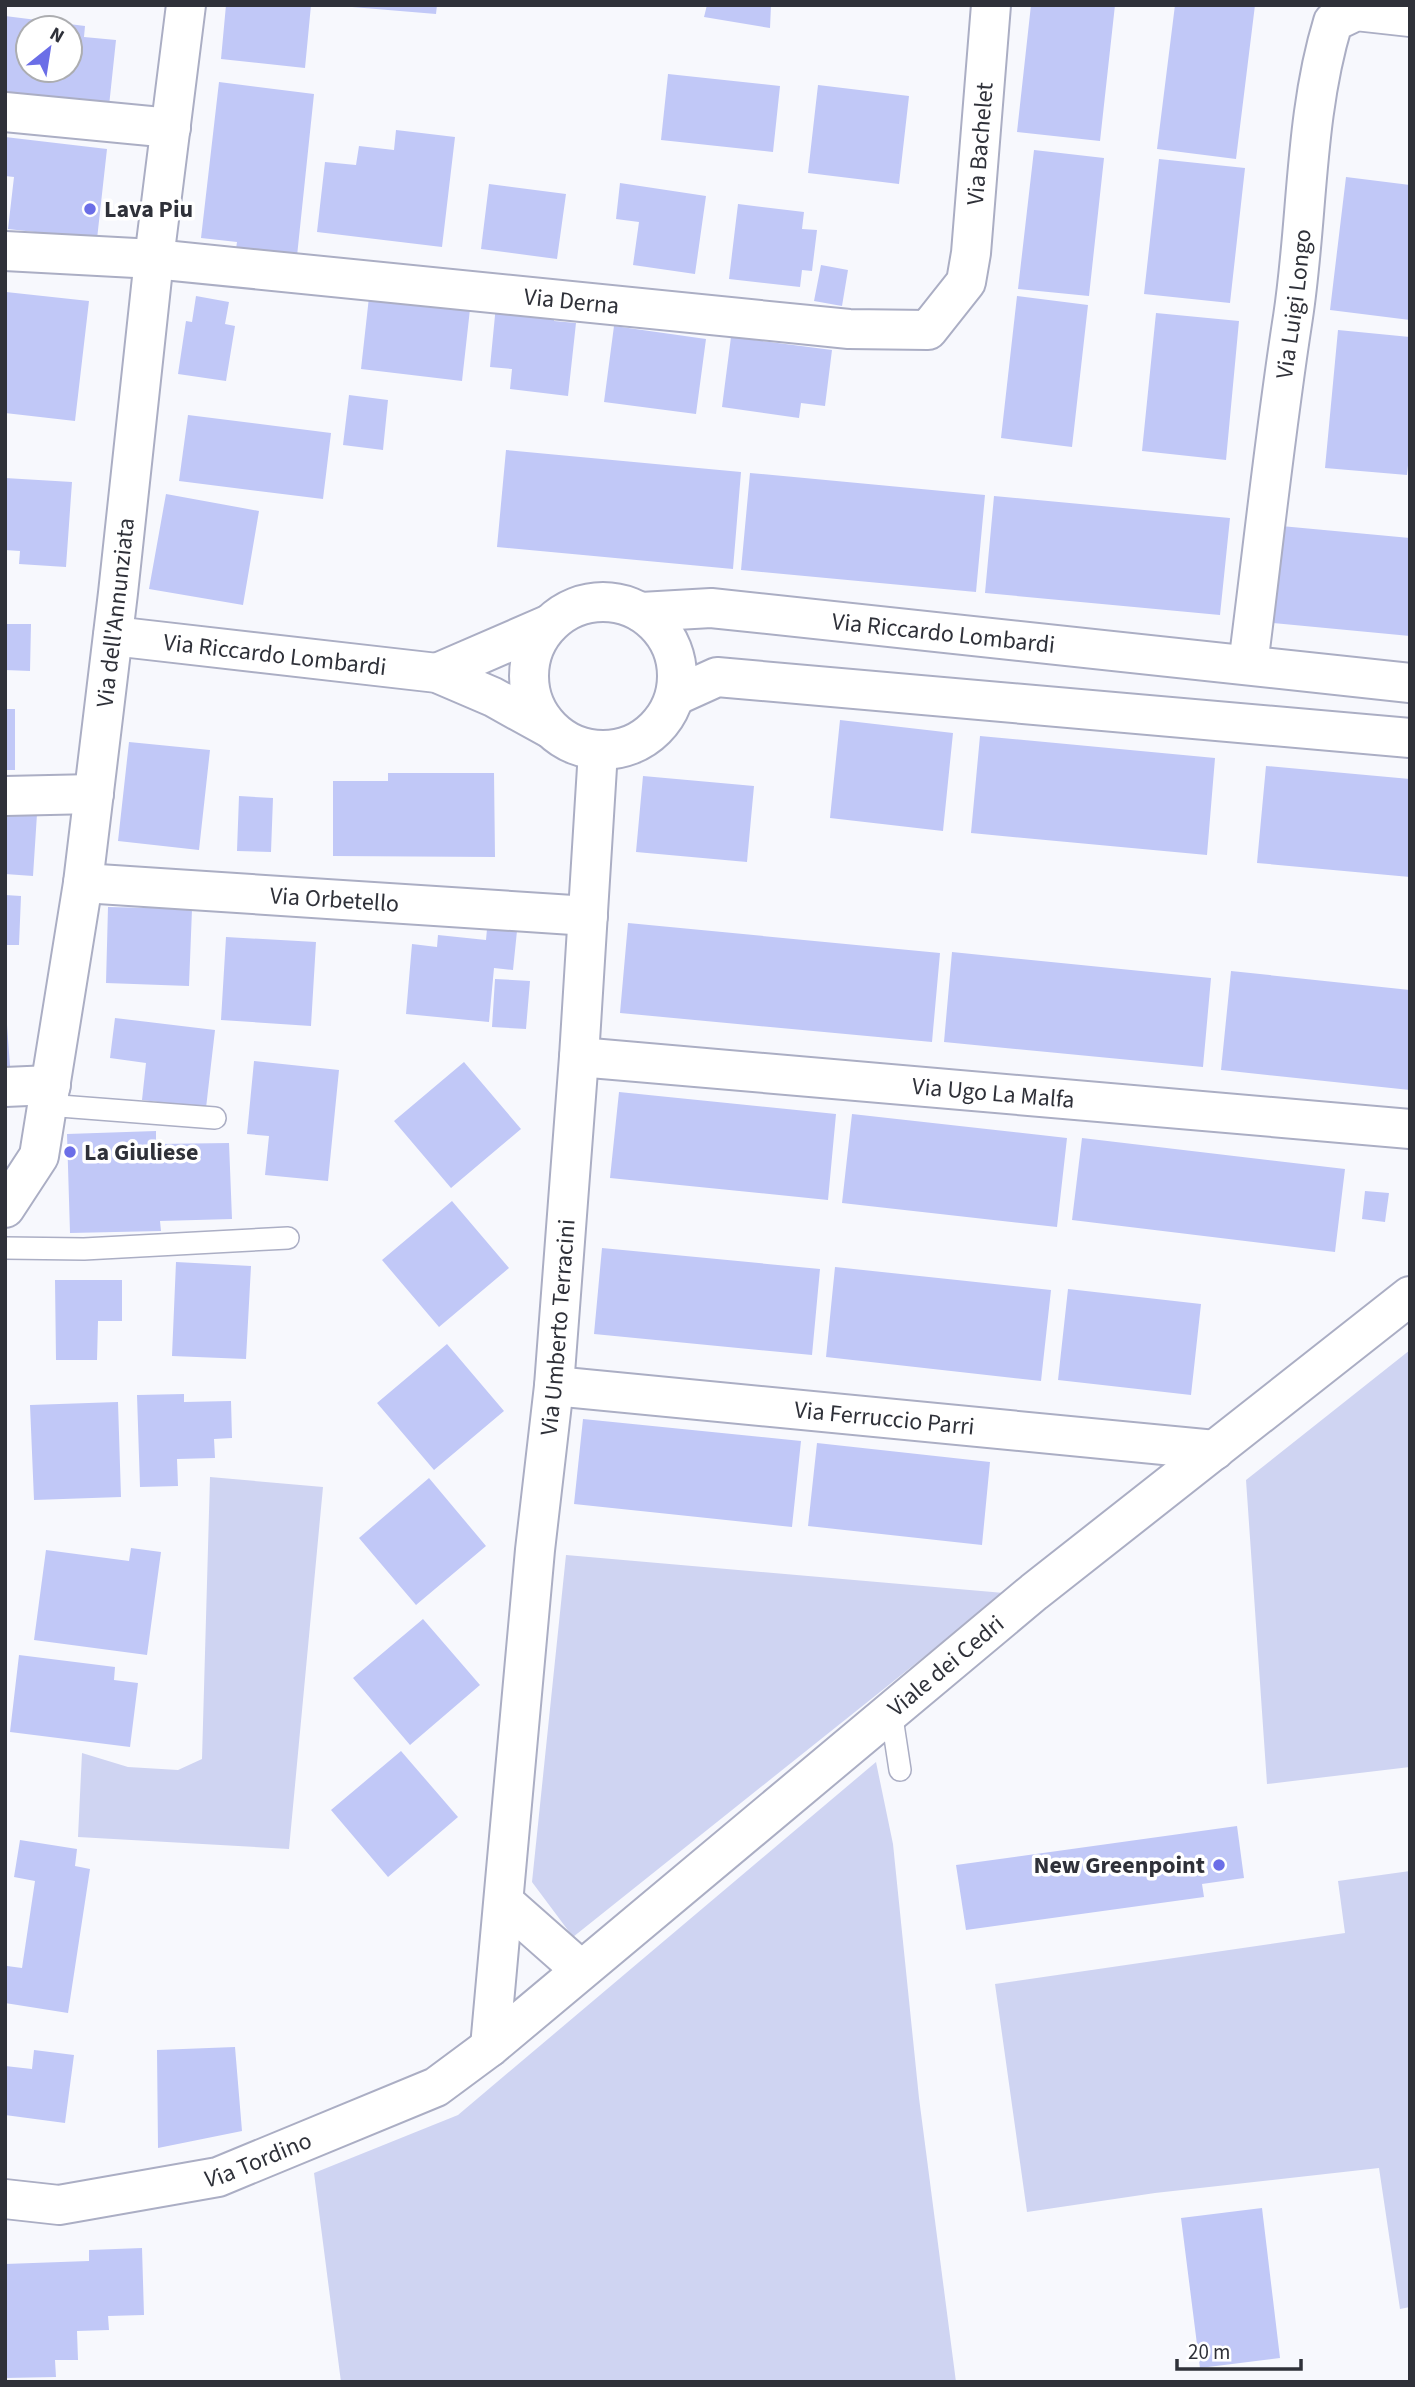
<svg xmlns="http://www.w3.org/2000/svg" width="1415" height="2387" viewBox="0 0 1415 2387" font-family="'Source Sans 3',sans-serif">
	<rect width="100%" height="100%" fill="#f7f8fd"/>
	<path fill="#cfd4f2" d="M1410 1350V1767L1267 1784 1246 1480Z
		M210 1477 323 1487 289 1849 78 1837 82 1753 128 1767 178 1770 202 1759Z
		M566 1555 1004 1593 573 1937 532 1882Z
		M876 1762 893 1844 919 2098 956 2382H341L314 2173 458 2115Z
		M1410 1871V2307L1400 2309 1379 2168 1155 2193 1027 2212 995 1984 1345 1933 1338 1881Z"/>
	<path fill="#c1c8f7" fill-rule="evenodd" d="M226 5H311L305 68 221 59Z
		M352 5H437L436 14 352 7Z
		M707 5H771L770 28 704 17Z
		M1031 5H1115L1100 141 1017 132Z
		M1175 5H1255L1236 159 1157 149Z
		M5 16 85 26 84 37 116 40 109 106 5 94ZM28 28H70V70H28Z
		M668 74 780 86 773 152 661 140Z
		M219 82 314 94 297 256 236 249 237 242 201 238Z
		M818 85 909 96 899 184 808 173Z
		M396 130 455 137 442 247 317 232 325 162 356 165 359 146 394 150Z
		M5 137 107 149 97 239 8 229 14 177 5 176Z
		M1034 150 1104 158 1089 296 1018 289Z
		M1159 159 1245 168 1230 303 1144 294Z
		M1346 177 1410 185V320L1330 310Z
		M620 183 706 196 695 274 633 265 639 222 616 219Z
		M489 184 566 194 557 259 481 249Z
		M738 204 804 212 802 229 817 230 812 271 802 270 800 287 729 279Z
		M821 265 848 270 842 306 814 301Z
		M6 292 89 301 75 421 5 413Z
		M196 296 229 302 225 324 235 326 226 381 178 374 186 321 192 322Z
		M1017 296 1088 305 1072 447 1001 438Z
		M369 297 470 309 462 381 361 369Z
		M496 305 554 311V321L576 323 568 396 510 389 512 369 490 367Z
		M1156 313 1239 321 1226 460 1142 451Z
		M614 326 706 339 696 414 604 402Z
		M1338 330 1410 337V446L1407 475 1325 468Z
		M731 337 832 350 825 406 801 403 799 418 722 407Z
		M349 395 388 400 383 450 343 445Z
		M188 415 331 433 323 499 179 481Z
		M506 450 741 472 733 569 497 547Z
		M750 473 985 495 976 592 741 570Z
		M5 478 72 482 66 567 19 564 20 551 5 550Z
		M166 494 259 511 243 605 149 589Z
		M994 496 1230 518 1220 615 985 593Z
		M1281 526 1410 538V636L1273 623Z
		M5 624H31L30 671 5 670Z
		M5 709H15V770H5Z
		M840 720 953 733 943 831 830 818Z
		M980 736 1215 758 1207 855 971 833Z
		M129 742 210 750 199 850 118 841Z
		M1266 766 1410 779V877L1257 863Z
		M388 773H494L495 857 333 856V781H388Z
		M643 776 754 786 747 862 636 852Z
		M239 796 273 798 271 852 237 851Z
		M5 812 37 814 33 876 5 874Z
		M5 895 21 896 19 945H5Z
		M108 907 192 909 189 986 106 983Z
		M488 918 518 921 513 970 494 968 489 1022 406 1014 412 944 437 947 438 935 486 940Z
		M628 923 940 953 932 1042 620 1013Z
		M226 937 316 942 311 1026 221 1020Z
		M952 952 1211 978 1203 1067 944 1042Z
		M1231 971 1410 990V1090L1221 1070Z
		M495 979 530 981 526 1029 492 1027Z
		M115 1018 215 1030 206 1108 142 1100 146 1063 110 1058Z
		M5 1025H7L10 1066H5Z
		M254 1061 339 1070 328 1181 265 1175 269 1136 247 1134Z
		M464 1062 521 1129 451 1188 394 1121Z
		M619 1092 836 1114 828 1200 610 1178Z
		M852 1114 1067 1138 1057 1227 842 1203Z
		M156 1131V1144L229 1143 232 1219 160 1221 161 1231 70 1233 67 1134Z
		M1082 1138 1345 1169 1335 1252 1072 1220Z
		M1365 1191 1389 1193 1385 1222 1362 1219Z
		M452 1201 509 1268 439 1327 382 1260Z
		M602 1248 820 1269 812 1355 594 1334Z
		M176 1262 251 1266 246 1359 172 1356Z
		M835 1267 1051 1290 1041 1381 826 1357Z
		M55 1280H122V1321H98L97 1360H56Z
		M1068 1289 1201 1304 1191 1395 1058 1380Z
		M447 1344 504 1411 434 1470 377 1403Z
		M184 1394V1402L231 1401 232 1438 214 1439 215 1458 177 1459 178 1486 140 1487 137 1395Z
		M118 1402 121 1497 34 1500 30 1405Z
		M583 1419 801 1441 792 1527 574 1504Z
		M817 1443 990 1462 982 1545 808 1526Z
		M429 1478 486 1546 416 1605 359 1538Z
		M131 1548 161 1552 147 1655 34 1640 46 1550 129 1561Z
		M423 1619 480 1685 410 1745 353 1678Z
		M19 1655 115 1667 114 1680 138 1683 130 1747 10 1732Z
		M401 1751 458 1817 388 1877 331 1810Z
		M1237 1826 1244 1878 1202 1884 1204 1897 966 1930 956 1865Z
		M20 1840 77 1849 75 1866 90 1869 68 2013 5 2003 7 1966 22 1968 35 1881 14 1877Z
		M235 2047 242 2131 158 2148 157 2050Z
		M34 2050 74 2055 65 2123 5 2115V2066L32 2069Z
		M1262 2208 1280 2358 1200 2368 1181 2218Z
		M142 2248 144 2315 108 2316 109 2330 77 2331 78 2360H55L56 2377 5 2378V2264L89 2261V2250Z"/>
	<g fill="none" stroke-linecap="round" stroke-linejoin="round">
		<defs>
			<path id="lane" d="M47 1105 215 1118
				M5 1248 84 1249 288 1238
				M891 1711 900 1770"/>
			<g id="street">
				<path d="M5 112 171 128"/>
				<path id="s1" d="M5 251 154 259 849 329 928 330 966 282 971 253 991 5"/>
				<path id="s2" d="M1248 665C1263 549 1275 432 1293 317 1308 219 1304 117 1333 22L1356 11 1410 17"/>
				<path d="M5 796 94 794"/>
				<path id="s3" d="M83 883 588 916"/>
				<path id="s4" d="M579 1057 1410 1129"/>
				<path d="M5 1087 51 1085"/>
				<path id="s5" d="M554 1386 1215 1450"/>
				<path d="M504 1902 581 1970"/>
				<path id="s6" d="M490 2047 535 1550 554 1386 579 1057 598 751"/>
				<path id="s7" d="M5 2199 59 2205 218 2177 436 2087 490 2047 1034 1592 1410 1296"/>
			</g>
			<g id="secondary">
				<circle cx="603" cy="676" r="74"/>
				<path id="s8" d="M641 612 711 608 1410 683"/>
				<path id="s9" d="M113 636 437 673 493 697 549 728"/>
				<path d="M437 673 550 624"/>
				<path d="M675 696 717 677 1410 738"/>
				<path id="s10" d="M5 1208 39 1156 83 883 118 593 154 259 186 5"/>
			</g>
		</defs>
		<use href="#lane" stroke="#abaec4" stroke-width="24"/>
		<use href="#street" stroke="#abaec4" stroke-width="42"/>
		<use href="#secondary" stroke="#abaec4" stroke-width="42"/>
		<use href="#lane" stroke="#fff" stroke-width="21"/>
		<use href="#street" stroke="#fff" stroke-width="38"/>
		<use href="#secondary" stroke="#fff" stroke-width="38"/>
	</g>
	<g fill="#6b6ee7" stroke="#fff" stroke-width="2.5">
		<circle cx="90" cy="209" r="7"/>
		<circle cx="70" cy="1152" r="7"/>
		<circle cx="1219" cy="1865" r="7"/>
	</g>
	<g text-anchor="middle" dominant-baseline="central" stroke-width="7" stroke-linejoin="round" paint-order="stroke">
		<g font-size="24" fill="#2f3139" stroke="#fff">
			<text stroke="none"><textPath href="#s1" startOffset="1127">Via Bachelet</textPath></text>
			<text stroke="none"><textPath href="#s1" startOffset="569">Via Derna</textPath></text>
			<text stroke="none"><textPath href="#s2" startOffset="364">Via Luigi Longo</textPath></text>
			<text stroke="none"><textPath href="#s10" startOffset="611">Via dell'Annunziata</textPath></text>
			<text stroke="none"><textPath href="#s8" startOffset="304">Via Riccardo Lombardi</textPath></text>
			<text stroke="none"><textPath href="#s9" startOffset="163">Via Riccardo Lombardi</textPath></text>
			<text stroke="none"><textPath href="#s3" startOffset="252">Via Orbetello</textPath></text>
			<text stroke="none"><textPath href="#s4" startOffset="416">Via Ugo La Malfa</textPath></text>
			<text stroke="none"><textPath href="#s6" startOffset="723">Via Umberto Terracini</textPath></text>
			<text stroke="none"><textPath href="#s5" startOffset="332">Via Ferruccio Parri</textPath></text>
			<text stroke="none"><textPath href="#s7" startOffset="1113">Viale dei Cedri</textPath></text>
			<text stroke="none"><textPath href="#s7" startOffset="259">Via Tordino</textPath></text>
		</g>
		<g font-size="24" font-weight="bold" fill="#2f3139" stroke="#fff" text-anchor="start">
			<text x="104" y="209">Lava Piu</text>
			<text x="84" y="1152">La Giuliese</text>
			<text x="1205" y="1865" text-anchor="end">New Greenpoint</text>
		</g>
	</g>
	<rect width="1415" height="2387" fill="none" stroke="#2f3139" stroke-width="14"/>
	<g transform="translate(49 49) rotate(30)"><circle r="33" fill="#ffffff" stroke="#acadb0" stroke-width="2"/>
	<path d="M0-5L12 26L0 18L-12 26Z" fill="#6b6ee7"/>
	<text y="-10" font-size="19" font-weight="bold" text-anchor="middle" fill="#2f3139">N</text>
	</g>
	<path d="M1177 2359v10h124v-10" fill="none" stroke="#2f3139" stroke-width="3.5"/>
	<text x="1188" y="2359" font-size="21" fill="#2f3139" stroke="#ffffff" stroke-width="5" paint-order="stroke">20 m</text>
</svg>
